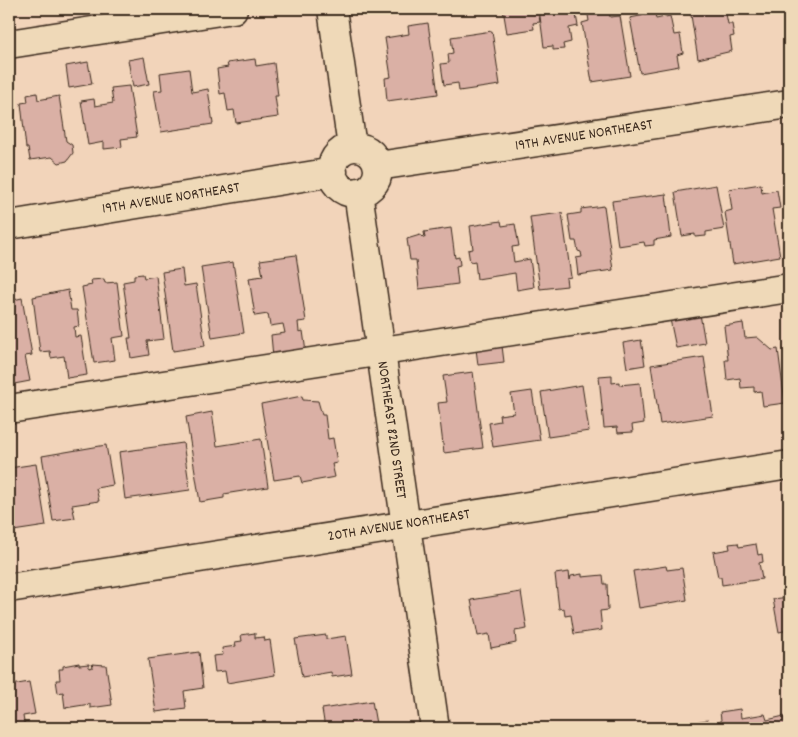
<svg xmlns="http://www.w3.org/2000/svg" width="798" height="737" viewBox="0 0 798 737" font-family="Dekko,sans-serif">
	<rect width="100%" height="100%" fill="#f2d4ba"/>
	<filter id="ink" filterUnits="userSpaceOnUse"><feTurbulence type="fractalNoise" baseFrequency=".02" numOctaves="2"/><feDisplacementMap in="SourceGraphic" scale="10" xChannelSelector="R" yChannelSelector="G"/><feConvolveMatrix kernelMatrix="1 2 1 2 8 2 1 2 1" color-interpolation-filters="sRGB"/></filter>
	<g filter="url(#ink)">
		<path fill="#dab0a5" stroke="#3b2a1e" d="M503 9H538L540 22 533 23 534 29 507 33Z
			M539 9H575L578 26 569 28 571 42 563 44 564 49 553 50V46L544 47Z
			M587 9H609L610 17 620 16 630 76 592 82 582 23 589 21Z
			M690 9H725L728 24H732L734 36 730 37 732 51 698 59Z
			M655 13 656 19 670 16 674 35 680 34 683 53 677 55 679 66 640 73 630 18Z
			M428 23 438 94 387 101 385 78 391 77 385 38 409 34 408 26Z
			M492 31 500 85 459 91 458 83 444 85 441 64 449 63 448 54 453 53 451 37Z
			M144 57 149 84 133 87 128 60Z
			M255 59 256 66 274 63 278 96H275L278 117 236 123 234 110 228 111 225 93 220 94 217 69 228 67 227 63Z
			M88 62 92 84 69 88 66 66Z
			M189 69 192 92 208 89 213 124 161 132 154 91 162 90 160 73Z
			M9 81 13 107 9 108Z
			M129 86 137 137 121 139 122 147 104 149V142L88 145 81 101 94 99 95 106 113 103 111 88Z
			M37 93 38 100 59 96 66 141 72 145 73 153 67 161 59 163 52 157 30 160 28 148H26L21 103 28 102 27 95Z
			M761 184 762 193 777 190 780 208 772 209 780 256 733 264 725 212 732 210 729 189Z
			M716 185 724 229 706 232V236L695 237V234L682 236 675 192Z
			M666 194 671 237 654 240V245L645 246 644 242 618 246 612 201Z
			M604 206 613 270 578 275 576 258 582 257 581 252 578 251 576 241H572L568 215 581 213V209Z
			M562 213 571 277 566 278 567 286 540 289 530 217Z
			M501 221 502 226 515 224 519 246 512 247 514 262 530 259 534 287 517 290 515 273 477 279 475 261 470 262 468 250 473 249 470 226Z
			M451 228 455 258 459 257 460 265 456 266 458 284 419 289 416 260H410L407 239 420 235 425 238 424 232Z
			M296 255 306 321 298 322 299 332 303 331 306 352 273 357 271 335 285 333 283 324 270 326 268 314 255 316 249 278 263 276 260 260Z
			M233 262 244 333 212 338 201 267Z
			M182 269 184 286 196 284 205 346 173 351 162 272Z
			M143 274 144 278 156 276 164 339 147 341 149 355 131 358 128 338H131L123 282 134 280V275Z
			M104 279 105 283 117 282 124 336 112 338 115 360 94 363 82 287 92 285 91 280Z
			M68 290 71 310H77L79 326 74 327 75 337 81 336 87 375 67 378 64 356 51 358 50 351 40 352 33 297Z
			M22 298 32 355 25 356 30 381 9 385V301Z
			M700 314 705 343 676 348 670 319Z
			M743 323 745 338 757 337 772 350 778 349 785 403 763 406 761 391 754 392V387L741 388 740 378 727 380 725 360H728L724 326Z
			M641 340 645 365 627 368 623 343Z
			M502 346 504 362 478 365 476 349Z
			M704 357 713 416 660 424 651 365Z
			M473 372 483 448 444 453 438 403 447 402 443 376Z
			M612 375V383L619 382V385L640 383 644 423 632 425 633 432 618 433 617 427 604 428 599 376Z
			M582 385 589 431 548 437 541 392Z
			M532 391 540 440 493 447 489 423 500 421 499 415 514 413 511 394Z
			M302 396 303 400 318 401 322 415H325L328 439 333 438 337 463 332 464 335 477 302 483 300 476 274 480 261 404Z
			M212 412 217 446 261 439 268 487 224 494V498L200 502 186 417Z
			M183 443 190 490 125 499 119 452Z
			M106 445 113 485 96 488 99 501 72 505 75 518 53 521 42 456Z
			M36 464 46 526 13 531 12 526H9V468Z
			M738 543 739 547 756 544 758 555 762 554 763 562 759 563 762 579 722 585 721 577H718L713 552 730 549 729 544Z
			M666 566 667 570 682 568 687 600 639 608 633 571Z
			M569 572 570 580 571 576 582 574V577L603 575 604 584H607L608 610 600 611 602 630 574 634 571 615 565 616 564 608 559 609 555 574Z
			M521 592 527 629 515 631 516 643 491 648 489 634 478 636 471 600Z
			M789 597V630L779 632 773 599Z
			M255 633V638L264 637 265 641 270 640 275 675 227 683 225 671 215 672 213 656 223 655 222 648 236 646 235 642 242 641 241 635Z
			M326 635V639L346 636 352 674 332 677 331 672 302 677 295 639Z
			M199 652 203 688 184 691 186 708 156 712 148 659Z
			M79 663V665L89 664V668L93 667 92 664 106 665 112 705 90 708V704L65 708 63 692 58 693 56 680H60L59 669H63V666Z
			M12 678V685L29 682 35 714 23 716 25 728H9V679Z
			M372 701 376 724 348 728H325L322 709Z
			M740 709 741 718 765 714 767 720 784 716 786 728H722L720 712Z
			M708 720 709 728H673V725Z"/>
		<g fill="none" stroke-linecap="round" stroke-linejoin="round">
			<defs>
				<path id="minor" d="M332 9 352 147
					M9 44 233 9
					M332 170a23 23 0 1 1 46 0a23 23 0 1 1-46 0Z
					M378 166 789 104
					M358 192 435 728
					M9 225 333 172
					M9 409 789 288
					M9 588 789 465"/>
			</defs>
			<use href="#minor" stroke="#3b2a1e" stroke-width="31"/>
			<use href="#minor" stroke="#efd9b8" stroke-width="28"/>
		</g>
	</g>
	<g text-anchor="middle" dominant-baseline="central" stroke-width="5" stroke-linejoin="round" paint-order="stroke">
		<g font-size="15" fill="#3b2a1e" stroke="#efd9b8">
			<text transform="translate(584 136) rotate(-9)">19TH AVENUE NORTHEAST</text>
			<text transform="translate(171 199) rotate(-9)">19TH AVENUE NORTHEAST</text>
			<text transform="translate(391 430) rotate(82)">NORTHEAST 82ND STREET</text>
			<text transform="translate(399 526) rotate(-9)">20TH AVENUE NORTHEAST</text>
		</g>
	</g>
	<rect width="798" height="737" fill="none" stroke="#efd9b8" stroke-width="30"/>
	<rect x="15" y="15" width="768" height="707" fill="none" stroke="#3b2a1e" stroke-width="2" filter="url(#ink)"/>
</svg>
